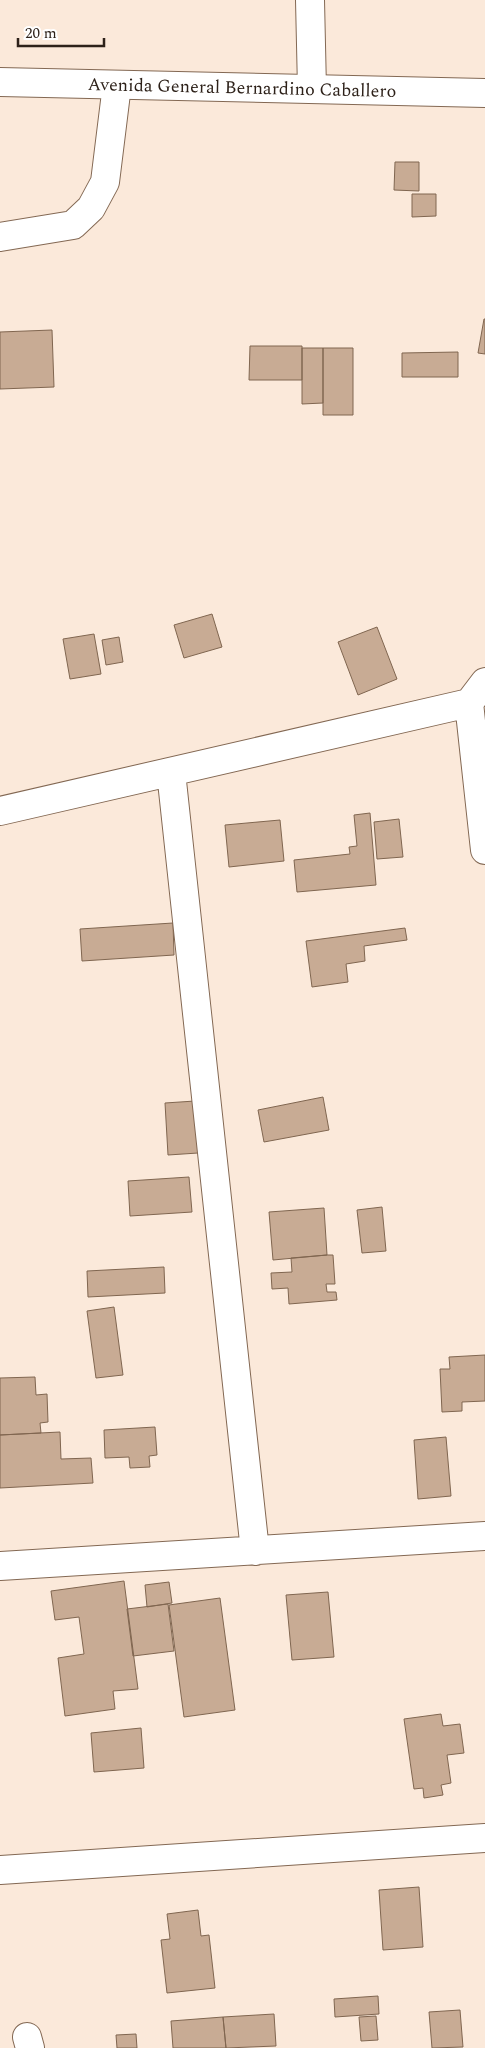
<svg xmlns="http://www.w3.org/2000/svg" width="485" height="2048" viewBox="0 0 485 2048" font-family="Spectral,serif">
	<rect width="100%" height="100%" fill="#fbe9da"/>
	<path fill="#c8ab94" stroke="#806650" d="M395 162H419V191L394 190Z
		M412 194H436V216L412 217Z
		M484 319H485V354L478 353Z
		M52 330 54 387 0 389V332Z
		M250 346H302V380H249Z
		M302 348H323V403L302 404Z
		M323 348H353V415H323Z
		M458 352V377H402V353Z
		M212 614 222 647 184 658 174 625Z
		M377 627 397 679 358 695 338 642Z
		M94 634 101 674 70 679 63 639Z
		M119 637 123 662 106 665 102 640Z
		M370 813 376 885 297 892 294 860 350 854 349 847 357 846 354 815Z
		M399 819 403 857 377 859 374 822Z
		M280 820 284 861 229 867 225 825Z
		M173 923 174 955 82 961 80 929Z
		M405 928 407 940 364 946 365 961 346 964 348 982 312 987 306 941Z
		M323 1097 329 1130 264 1142 258 1110Z
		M195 1101 198 1153 168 1155 165 1103Z
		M189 1177 192 1212 130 1216 128 1181Z
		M382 1207 386 1251 362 1253 357 1210Z
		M324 1208 327 1255 273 1260 269 1212Z
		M327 1255H333L335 1284H326L327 1292H336L337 1300 289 1304 288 1288 272 1289 271 1273 292 1272 291 1258Z
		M164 1267 165 1293 88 1297 87 1271Z
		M114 1307 123 1375 96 1378 87 1311Z
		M485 1355V1401L462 1402V1411L442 1412 440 1369H450L449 1357Z
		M35 1377 36 1395 47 1394 48 1422 40 1423 41 1433 0 1435V1378Z
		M155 1427 157 1455 149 1456 150 1467 130 1468 129 1457 105 1458 104 1430Z
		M60 1432 61 1459 91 1458 93 1483 0 1488V1435Z
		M446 1437 451 1496 418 1499 414 1440Z
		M124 1581 138 1689 113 1691 115 1709 65 1716 58 1658 84 1654 79 1617 55 1620 51 1591Z
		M169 1582 172 1603 147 1607 145 1585Z
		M328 1592 334 1657 292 1660 286 1595Z
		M220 1598 235 1710 184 1717 169 1605Z
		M168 1604 174 1651 133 1656 127 1609Z
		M441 1714 443 1726 460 1724 464 1753 447 1755 451 1783 441 1785 443 1795 424 1798 423 1788 414 1789 404 1719Z
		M141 1728 144 1768 94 1772 91 1733Z
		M419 1887 423 1947 383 1950 379 1890Z
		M198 1910 201 1936 209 1935 215 1988 167 1993 161 1940 170 1939 167 1914Z
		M378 1996 379 2014 335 2017 334 1999Z
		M460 2010 463 2047 432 2048 429 2012Z
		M274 2014 276 2046 226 2048 223 2017Z
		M376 2016 378 2040 361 2041 359 2017Z
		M223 2017 226 2048H173L171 2021Z
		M136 2034 137 2048H117L116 2035Z"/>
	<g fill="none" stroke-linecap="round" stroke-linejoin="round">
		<defs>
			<path id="minor" d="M310 0 312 89
				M0 237 73 225 91 208 105 182 117 85
				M469 703 485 682
				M171 772 255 1551
				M0 811 469 703 485 850
				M0 1566 485 1536
				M0 1870 485 1838
				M27 2037 30 2048"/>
			<g id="major">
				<path id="s1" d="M0 82 485 93"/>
			</g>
		</defs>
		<use href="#minor" stroke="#836853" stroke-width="30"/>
		<use href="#major" stroke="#836853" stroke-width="30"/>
		<use href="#minor" stroke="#fff" stroke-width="28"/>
		<use href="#major" stroke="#fff" stroke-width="28"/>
	</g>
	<g text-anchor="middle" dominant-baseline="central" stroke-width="4" stroke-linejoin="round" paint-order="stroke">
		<g font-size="18" fill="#2d2119" stroke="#fff">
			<text stroke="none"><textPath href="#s1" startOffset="242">Avenida General Bernardino Caballero</textPath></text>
		</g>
	</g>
	<path d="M18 38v8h86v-8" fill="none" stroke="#2d2119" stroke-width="2.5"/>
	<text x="25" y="38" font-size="15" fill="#2d2119" stroke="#ffffff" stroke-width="4" paint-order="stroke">20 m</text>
</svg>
